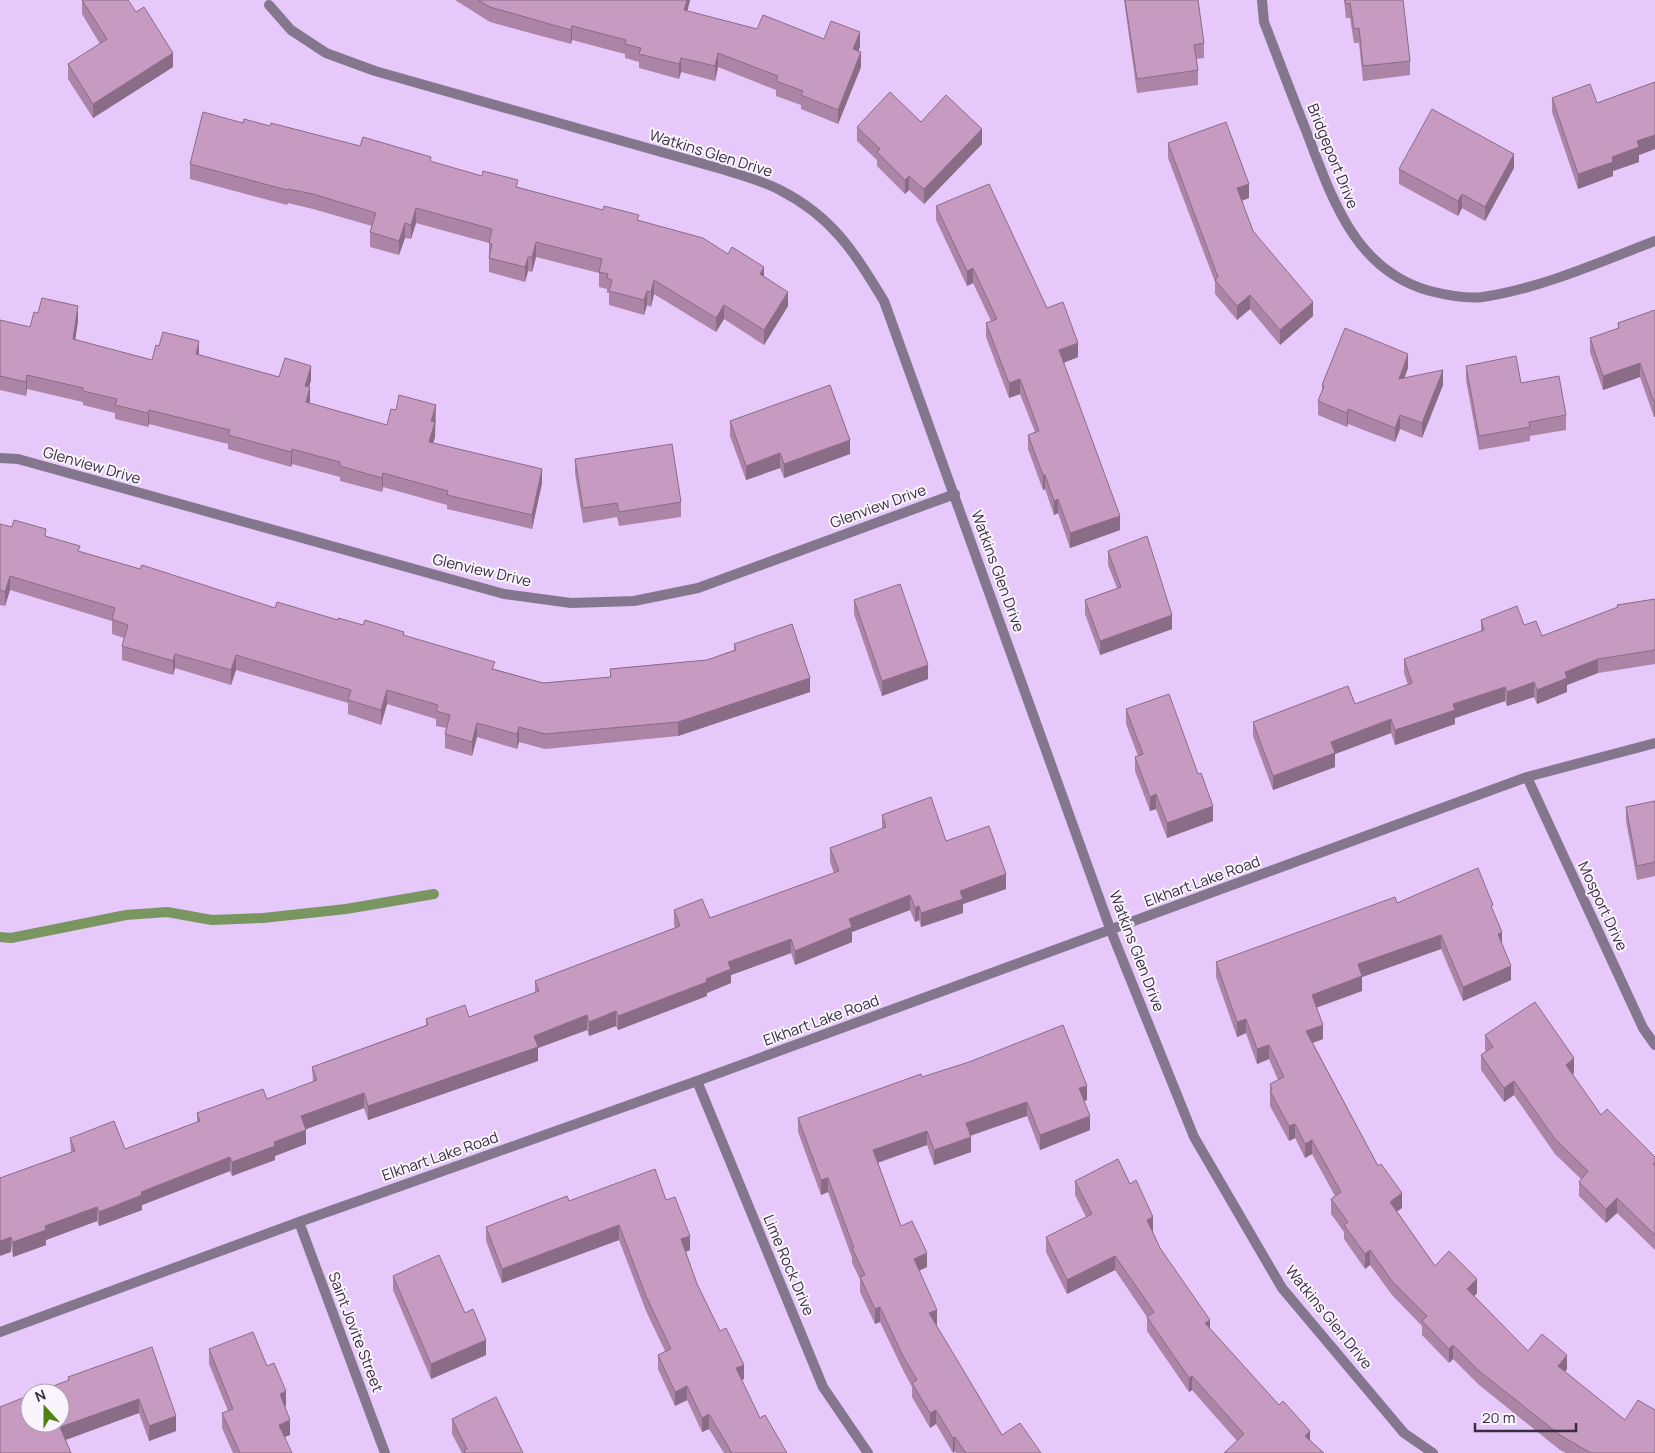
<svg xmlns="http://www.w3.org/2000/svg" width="1655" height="1453" viewBox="0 0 1655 1453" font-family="Manrope,sans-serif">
	<rect width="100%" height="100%" fill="#e6c8fa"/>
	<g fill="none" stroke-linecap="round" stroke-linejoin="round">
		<path stroke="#799661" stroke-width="10" d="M0 937 11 938 126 915 167 912 212 920 263 918 346 909 434 894"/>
		<path stroke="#84778d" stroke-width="10" d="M1262 0 1264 22C1278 58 1291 93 1305 128 1331 195 1353 270 1430 291 1446 295 1467 299 1483 297 1542 288 1600 262 1655 241
			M269 5 291 30 326 53 375 71 725 170C743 176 763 181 780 190 833 217 854 252 884 301L1111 931 1194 1137 1282 1288 1404 1433 1433 1453
			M0 458 18 459 504 594 571 603 634 601 698 588 955 494
			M1527 777 1643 1028 1655 1045
			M697 1081 823 1387 868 1453
			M299 1222 385 1453
			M0 1332 299 1222 697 1081 1527 777 1655 743"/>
	</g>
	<path fill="#ab84a6" d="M82 0 173 67 93 118 68 79V64L100 44 82 14Z
		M455 0H690L687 11 757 29 824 39 860 47 858 51 861 67 838 124 801 109V105L776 96V90L718 67 715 81 681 72 679 79 639 68V62L625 58V54L572 40 571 44 490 22Z
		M1124 0H1198L1204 43V58L1196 59 1198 70V85L1137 93Z
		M1344 0H1403L1410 61V75L1363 81 1359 43H1354L1350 18H1346Z
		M1655 82V149L1639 155V162L1613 171V176L1578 189 1552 112V98L1597 103Z
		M921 122 982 144 924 204 909 190 905 194 877 166V160L857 141V127Z
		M243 123 360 146 431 162 518 187 639 221 728 254 764 276 788 306 764 345 724 319 716 332 654 294 651 307 647 305 644 315 609 305V293H607V289L599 287V273L536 257 532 272 528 271 525 282 489 272V243L416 223 411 239 405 238 399 255 370 247V232L372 226 313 209 288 203 287 205 190 179V164Z
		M1168 143 1249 198 1242 201 1253 231 1313 316 1280 345 1250 309 1237 320 1215 294V282L1168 158Z
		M1514 168 1485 221 1462 208 1458 216 1399 184V169Z
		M936 206 1047 308 1078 357 1064 363 1120 530 1070 548 1058 513 1054 515 1045 489 1043 490 1028 449V435L1035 432 1020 394 1009 398 986 337V323L991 321 973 283 967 286 936 220Z
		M1655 310 1654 417 1640 377 1603 390 1590 352V338L1618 329V323Z
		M38 313 78 321 75 340 152 360 199 355 279 377 311 380 309 387V403L387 425 436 420 435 424V437L433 443 542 483 532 529 447 509V505L383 487 382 492 340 481V477L292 464 291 467 228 449V444L149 424 148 427 115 419V413L83 405V402L27 389 26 396 0 390V320L30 327Z
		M1466 366 1521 383 1566 415V430L1530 436V441L1479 450 1466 380Z
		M1408 368 1404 378 1443 385 1422 438 1400 429 1395 442 1348 424 1347 427 1318 415V401L1322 393V385Z
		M730 421 850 454 784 478 780 468 746 480 730 436Z
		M575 459 681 502V517L619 526 617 517 583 523 575 473Z
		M0 524 46 536 80 552 275 608 363 625 404 636 495 669 543 683 610 677V669L707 660 734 650V644L810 692 678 736 545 749 519 742 517 749 477 737 472 756 445 748V734L446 728 436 726V719L387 704 381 725 348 714V703L236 670 231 685 175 668 173 675 122 660V646L124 638 112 634V621L10 590 5 606 0 605Z
		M1108 551 1172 629 1100 655 1085 614V600L1117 588 1108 565Z
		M1655 599V664L1598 673 1567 685V692L1537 704 1534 697 1507 706 1505 701 1455 718V724L1395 745 1391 733 1335 754V767L1273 790 1253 736V722L1355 704 1408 685 1404 673V659L1481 632V620L1524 625 1542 636 1617 608V605Z
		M854 600 928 679 882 696 854 614Z
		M1126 709 1198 774 1213 821 1167 838 1156 809 1150 811 1135 771V757L1138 756 1126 724Z
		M1655 801V876L1637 880 1626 821V807Z
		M882 815 946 841 1006 889 963 904V913L921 927 919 920 915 922 910 910 852 932V942L795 965 791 953 731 975V983L707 993V996L618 1030 616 1026 589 1036 587 1030 538 1048V1061L368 1120 364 1108 306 1129V1144L275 1156V1160L232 1176 230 1171 142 1205V1210L99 1226 97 1221 46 1240V1245L13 1257 0 1178 71 1152 70 1138 125 1149 197 1122V1113L267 1099 313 1082 312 1067 426 1025V1019L469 1017 535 993V981L675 928 674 924V910L710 918 834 873 830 862V848L882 829Z
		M1397 903 1493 912 1511 980 1463 1001 1441 949 1362 977V991L1316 1008 1323 1039 1313 1043 1378 1166 1402 1208 1397 1211 1435 1266 1477 1293 1474 1296 1528 1351 1567 1369 1565 1372 1655 1453H1566L1560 1450 1478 1384 1453 1359 1449 1363 1422 1335V1326L1392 1295 1370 1265 1365 1269 1344 1239V1232L1331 1214V1199L1335 1196 1312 1154 1305 1158 1295 1138 1289 1141 1270 1106V1084L1278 1080 1269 1059 1257 1064 1246 1033 1237 1037 1216 977V962Z
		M1485 1035 1574 1073 1572 1074 1601 1115 1655 1157V1250L1617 1213 1606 1223 1579 1196V1182L1581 1179 1555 1154 1514 1095 1504 1102 1481 1070V1055L1486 1051 1485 1050Z
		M922 1077 1087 1100 1084 1101 1090 1130 1040 1150 1027 1116 970 1136 971 1152 934 1165 927 1145 878 1163 901 1226 927 1267 919 1271 937 1324 936 1325 1002 1435 1041 1453H956L955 1451 953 1453 936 1424 930 1428 912 1397V1387L903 1370 880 1322 875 1324 860 1292V1279L852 1263V1258L828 1192 821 1195 798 1132V1118Z
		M1075 1181 1153 1231V1232L1160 1248 1210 1329 1279 1405 1237 1441 1192 1390 1189 1392 1147 1331V1317L1115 1270 1067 1294 1046 1252V1237L1086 1217 1075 1195Z
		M666 1200 690 1250 686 1252 697 1284 744 1379 741 1380 760 1418 787 1453H724L709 1429 702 1432 687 1400 675 1406 658 1369V1355L665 1351 646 1311 619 1240 502 1283 486 1241V1227L569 1201Z
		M393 1276 465 1313 486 1355 431 1379 393 1290Z
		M152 1347 176 1431 149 1441 139 1413 65 1440 0 1453 68 1380V1377Z
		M209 1349 267 1366 286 1406H285L290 1435 284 1437 291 1453H233L222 1428V1413L228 1411 209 1364Z
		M452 1419 523 1453H462L452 1434Z"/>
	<path fill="#8b6c87" d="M687 0H690L684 25V10Z
		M572 26V40L571 44V30Z
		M860 32V47L853 64V49Z
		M861 52V67L838 124V110Z
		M173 53V67L93 118V104Z
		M718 53V67L715 81V66Z
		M681 58V72L679 79V64Z
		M982 129V144L924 204V189Z
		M1655 135V149L1639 155V162L1613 171V176L1578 189V174L1612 157 1637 141Z
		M1514 154V168L1485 221V207Z
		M909 176V190L905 194V180Z
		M1249 184V198L1237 202V188Z
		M1462 194V208L1458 216V201Z
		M416 208V223L411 239V225Z
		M405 223V238L399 255V241Z
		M536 242V257L532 272V257Z
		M528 257V271L525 282V267Z
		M764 267V282L760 274Z
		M973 268V283L967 286V271Z
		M654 280V294L651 307V292Z
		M647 291V305L644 315V300Z
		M788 292V306L764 345V330Z
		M1250 295V309L1237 320V306Z
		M1313 302V316L1280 345V330Z
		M724 305V319L716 332V318Z
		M78 306V321L73 354V339Z
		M199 341V356L196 354Z
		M1078 343V357L1059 364V350Z
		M1408 354V368L1399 393V379Z
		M1640 363V377L1603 390V376Z
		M311 366V380L305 400V386Z
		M1443 370V385L1422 438V423Z
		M27 375V389L26 396V382Z
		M1020 379V394L1009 398V383Z
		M310 387V401L306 416V402Z
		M1654 402H1655V417H1654Z
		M436 405 435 437 429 457V442L431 421Z
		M1348 409V424L1347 427V413Z
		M149 410V424L148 427V413Z
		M1400 415V429L1395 442V428Z
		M850 440V454L784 478V464Z
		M292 449V464L291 467V452Z
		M780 453V468L746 480V466Z
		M542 469V483L532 529V515Z
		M383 473V487L382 492V478Z
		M1043 475H1045V489L1043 490Z
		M1058 499V513L1054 515V501Z
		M1120 516V530L1070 548V533Z
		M10 576V590L5 606V592Z
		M1172 615V629L1100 655V641Z
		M175 654V668L173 675V661Z
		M236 655V670L231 685V670Z
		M1598 659V673L1567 685V692L1537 704V690L1565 672Z
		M928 665V679L882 696V681Z
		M810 678V692L678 736V722Z
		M1534 682V697L1507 706V692Z
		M1505 687V701L1455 718V724L1395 745V730L1453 704Z
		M387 690V704L381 725V710Z
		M1391 719V733L1335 754V767L1273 790V776L1331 742Z
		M477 723V737L472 756V742Z
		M519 727V742L517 749V734Z
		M1156 794V809L1150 811V797Z
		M1213 806V821L1167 838V823Z
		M1006 874V889L963 904V913L921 927V913L960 891Z
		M910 895V910L852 932V942L795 965V951L849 919Z
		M919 906V920L915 922V908Z
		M1502 932V947L1498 934Z
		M1441 935V949L1362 977V991L1312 1009V995L1358 964Z
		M791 939V953L731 975V983L707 993V996L618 1030V1016L706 979 728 962Z
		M1511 966V980L1463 1001V987Z
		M616 1011V1026L589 1036V1022Z
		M587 1015V1030L538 1048V1061L368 1120V1106L534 1036Z
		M1246 1019V1033L1237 1037V1022Z
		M1323 1025V1039L1306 1045V1031Z
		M1269 1045V1059L1257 1064V1049Z
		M1574 1058V1073L1566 1079V1065Z
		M1514 1081V1095L1504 1102V1088Z
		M1087 1086V1100L1079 1103V1088Z
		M364 1093V1108L301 1131V1116Z
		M1027 1102V1116L966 1137V1123Z
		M1090 1116V1130L1040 1150V1135Z
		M1295 1124V1138L1289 1141V1126Z
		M306 1130V1144L275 1156V1160L232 1176V1162L274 1142Z
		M927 1131V1145L873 1164V1150Z
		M971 1137V1152L934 1165V1150Z
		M1312 1140V1154L1305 1158V1144Z
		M230 1157V1171L142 1205V1210L99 1226V1212L141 1192Z
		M828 1178V1192L821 1195V1180Z
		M1402 1193V1208L1390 1216V1202Z
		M1617 1198V1213L1606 1223V1209Z
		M97 1207V1221L46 1240V1245L13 1257V1242L45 1226Z
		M1153 1217V1231L1147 1234V1220Z
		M619 1225V1240L502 1283V1269Z
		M690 1236V1250L681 1253V1239Z
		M11 1237V1252L0 1256V1241Z
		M1370 1250V1265L1365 1269V1254Z
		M927 1253V1267L914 1273V1259Z
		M1115 1256V1270L1067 1294V1280Z
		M1477 1279V1293L1467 1303V1289Z
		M880 1307V1322L875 1324V1309Z
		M937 1310V1324L929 1328V1313Z
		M1210 1320V1335L1205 1323Z
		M486 1340V1355L431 1379V1364Z
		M1453 1345V1359L1449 1363V1349Z
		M1567 1355V1369L1558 1381V1366Z
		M744 1365V1379L736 1383V1368Z
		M1192 1376V1390L1189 1392V1378Z
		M687 1386V1400L675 1406V1392Z
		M286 1391V1406L280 1408V1394Z
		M139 1399V1413L60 1442V1427Z
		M936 1410V1424L930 1428V1413Z
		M709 1414V1429L702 1432V1418Z
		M176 1416V1431L149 1441V1426Z
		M290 1420V1435L279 1439V1425Z
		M1310 1431V1445L1305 1436Z
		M955 1437V1451L953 1453V1438Z"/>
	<path fill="#c79ac1" stroke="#8b6c87" d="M82 0H128L136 12 144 7 173 53 93 104 68 64 107 39Z
		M478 0H687L684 10 757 29 763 15 824 39 831 21 860 32 853 49 861 52 838 110 801 95 803 91 776 81 778 76 718 53 715 66 681 58 679 64 639 54 641 48 625 44 626 40 572 26 571 30 490 7Z
		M1125 0H1198L1204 43 1194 45 1198 70 1137 79Z
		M1345 0H1403L1410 61 1363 66 1359 28 1354 29 1350 3 1346 4Z
		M1655 82V135L1637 141 1639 147 1612 157 1613 162 1578 174 1552 98 1590 84 1597 103Z
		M890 92 921 122 946 95 982 129 924 189 909 176 905 180 877 152 880 149 857 127Z
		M1432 109 1514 154 1485 207 1462 194 1458 201 1399 169Z
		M203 112 243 123 244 119 270 126 271 123 360 146 363 137 431 157 430 161 482 176 483 171 518 180 516 187 603 210 604 206 639 215 637 220 703 238 728 254 732 247 764 267 760 274 788 292 764 330 724 305 716 318 654 280 651 292 647 291 644 300 609 291 612 280 607 278 608 274 599 272 602 259 536 242 532 257H528L525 267 489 258 492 244 489 243 492 229 416 208 411 225 405 223 399 241 370 232 376 213 313 194 288 189 287 190 190 164Z
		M1226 122 1249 184 1237 188 1253 231 1313 302 1280 330 1250 295 1237 306 1215 280 1218 277 1168 143Z
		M989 184 1047 308 1063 302 1078 343 1059 350 1120 516 1070 533 1058 499 1054 501 1045 475H1043L1028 435 1039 431 1020 379 1009 383 986 323 997 319 973 268 967 271 936 206Z
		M42 298 78 306 73 339 152 360 156 345 159 346 163 332 199 341 196 354 279 377 285 358 311 366 305 386 310 387 306 402 387 425 391 409 396 410 399 395 436 405 431 421 435 422 429 442 542 469 532 515 447 495 448 491 383 473 382 478 340 466V462L292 449 291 452 228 435 230 430 149 410 148 413 115 405 117 399 83 391V388L27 375 26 382 0 376V320L30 327 34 312 38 313Z
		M1655 310V402H1654L1640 363 1603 376 1590 338 1619 328 1618 323Z
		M1345 328 1408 354 1399 379 1443 370 1422 423 1400 415 1395 428 1348 409 1347 413 1318 401 1324 386 1322 385Z
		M1516 356 1521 383 1559 376 1566 415 1529 422 1530 427 1479 436 1466 366Z
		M830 385 850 440 784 464 780 453 746 466 730 421Z
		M672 444 681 502 619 512 617 503 583 508 575 459Z
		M14 520 46 529 45 536 80 546 78 551 140 569 142 565 275 608 277 602 338 620V618L363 625 365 620 404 632 403 635 495 662 492 669 543 683 611 677 610 669 707 660 736 650 734 644 792 624 810 678 678 722 545 734 519 727 517 734 477 723 472 742 445 734 450 715 436 711 438 705 387 690 381 710 348 700 351 690 236 655 231 670 175 654 173 661 122 646 128 625 112 619 115 608 10 576 5 592 0 590V524L12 527Z
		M1147 536 1172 615 1100 641 1085 600 1121 587 1108 551Z
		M900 584 928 665 882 681 854 600Z
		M1655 599V650L1598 659 1565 672 1567 678 1537 690 1534 682 1507 692 1505 687 1453 704 1455 710 1395 730 1391 719 1331 742 1335 753 1273 776 1253 722 1348 686 1355 704 1412 683 1404 659 1484 630 1481 620 1517 606 1524 625 1536 621 1542 636 1618 607 1617 605Z
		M1169 694 1198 774 1201 773 1213 806 1167 823 1156 794 1150 797 1135 757 1143 754 1126 709Z
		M931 797 946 841 989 826 1006 874 960 891 963 899 921 913 919 906 915 908 910 895 849 919 852 927 795 951 791 939 728 962 731 969 706 979 707 982 618 1016 616 1011 589 1022 587 1015 534 1036 538 1047 368 1106 364 1093 301 1116 306 1130 274 1142 275 1146 232 1162 230 1157 141 1192 142 1195 99 1212 97 1207 45 1226 46 1230 13 1242 11 1237 0 1241V1178L75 1151 70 1138 114 1121 125 1149 200 1121 197 1113 263 1089 267 1099 317 1080 312 1067 428 1025 426 1019 465 1005 469 1017 539 991 535 981 680 926 674 910 702 899 710 918 839 871 830 848 886 827 882 815Z
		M1655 801V862L1637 866 1626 807Z
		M1478 868 1493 905 1491 906 1502 932 1498 934 1511 966 1463 987 1441 935 1358 964 1362 976 1312 995 1323 1025 1306 1031 1378 1166 1381 1164 1402 1193 1390 1202 1435 1266 1449 1251 1477 1279 1467 1289 1528 1351 1542 1334 1567 1355 1558 1366 1625 1420 1638 1400 1655 1410V1453H1591L1560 1435 1478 1370 1453 1345 1449 1349 1422 1321 1427 1316 1392 1281 1370 1250 1365 1254 1344 1225 1348 1222 1331 1199 1341 1192 1312 1140 1305 1144 1295 1124 1289 1126 1270 1091 1272 1090 1270 1084 1284 1077 1269 1045 1257 1049 1246 1019 1237 1022 1216 962 1395 897 1397 903Z
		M1535 1002 1574 1058 1566 1065 1601 1115 1607 1109 1655 1157V1163L1653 1164 1655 1166V1235L1617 1198 1606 1209 1579 1182 1588 1171 1555 1139 1514 1081 1504 1088 1481 1055 1493 1047 1485 1035Z
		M1063 1025 1087 1086 1079 1088 1090 1116 1040 1135 1027 1102 966 1123 971 1137 934 1150 927 1131 873 1150 901 1226 912 1221 927 1253 914 1259 937 1310 929 1313 1002 1435 1020 1423 1041 1453H966L955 1437 953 1438 936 1410 930 1413 912 1383 917 1380 903 1356 880 1307 875 1309 860 1277 865 1275 852 1248H854L828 1178 821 1180 798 1118 921 1074 922 1077 969 1062Z
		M1118 1159 1130 1184 1136 1180 1153 1217 1147 1220 1160 1248 1210 1320 1205 1323 1279 1405 1283 1401 1310 1431 1305 1436 1324 1453H1224L1244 1434 1192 1376 1189 1378 1147 1317 1154 1312 1115 1256 1067 1280 1046 1237 1092 1214 1075 1181Z
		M655 1169 666 1200 675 1197 690 1236 681 1239 697 1284 720 1331 726 1328 744 1365 736 1368 760 1418 765 1415 787 1453H732L709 1414 702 1418 687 1386 675 1392 658 1355 671 1349 646 1296 619 1225 502 1269 486 1227 567 1196 569 1201Z
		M439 1255 465 1313 473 1309 486 1340 431 1364 393 1276Z
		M253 1332 267 1366 274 1363 286 1391 280 1394 290 1420 279 1425 292 1453H240L222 1413 233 1409 209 1349Z
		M152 1347 176 1416 149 1426 139 1399 60 1427 71 1453H0V1407L30 1395V1423H60V1393H35L69 1380 68 1377Z
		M496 1397 523 1453H465L464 1450 467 1449 452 1419Z"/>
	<g text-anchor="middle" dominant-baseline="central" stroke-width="4" stroke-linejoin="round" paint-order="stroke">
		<g font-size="15" fill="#382d40" stroke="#faf4fe">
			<text transform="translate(711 153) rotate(17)">Watkins Glen Drive</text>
			<text transform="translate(1333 156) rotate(68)">Bridgeport Drive</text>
			<text transform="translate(92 465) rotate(16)">Glenview Drive</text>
			<text transform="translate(878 506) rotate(-20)">Glenview Drive</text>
			<text transform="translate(482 570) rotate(13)">Glenview Drive</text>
			<text transform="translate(998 571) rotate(70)">Watkins Glen Drive</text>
			<text transform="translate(1202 881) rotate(-20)">Elkhart Lake Road</text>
			<text transform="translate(1603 906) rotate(65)">Mosport Drive</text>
			<text transform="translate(1137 951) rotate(69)">Watkins Glen Drive</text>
			<text transform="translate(821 1020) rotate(-20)">Elkhart Lake Road</text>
			<text transform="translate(440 1156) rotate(-19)">Elkhart Lake Road</text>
			<text transform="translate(789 1265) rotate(67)">Lime Rock Drive</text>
			<text transform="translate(1329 1317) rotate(51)">Watkins Glen Drive</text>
			<text transform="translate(356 1332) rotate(69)">Saint Jovite Street</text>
		</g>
	</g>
	<g transform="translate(45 1408) rotate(339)"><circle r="24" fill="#faf4fe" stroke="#aca4b2"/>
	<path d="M0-4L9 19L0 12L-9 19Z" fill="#518110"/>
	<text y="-8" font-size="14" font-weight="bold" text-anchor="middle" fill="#382d40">N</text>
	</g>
	<path d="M1475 1423v8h101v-8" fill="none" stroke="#382d40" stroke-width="2.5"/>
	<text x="1482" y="1423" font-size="15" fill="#382d40" stroke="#faf4fe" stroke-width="4" paint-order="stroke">20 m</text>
</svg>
